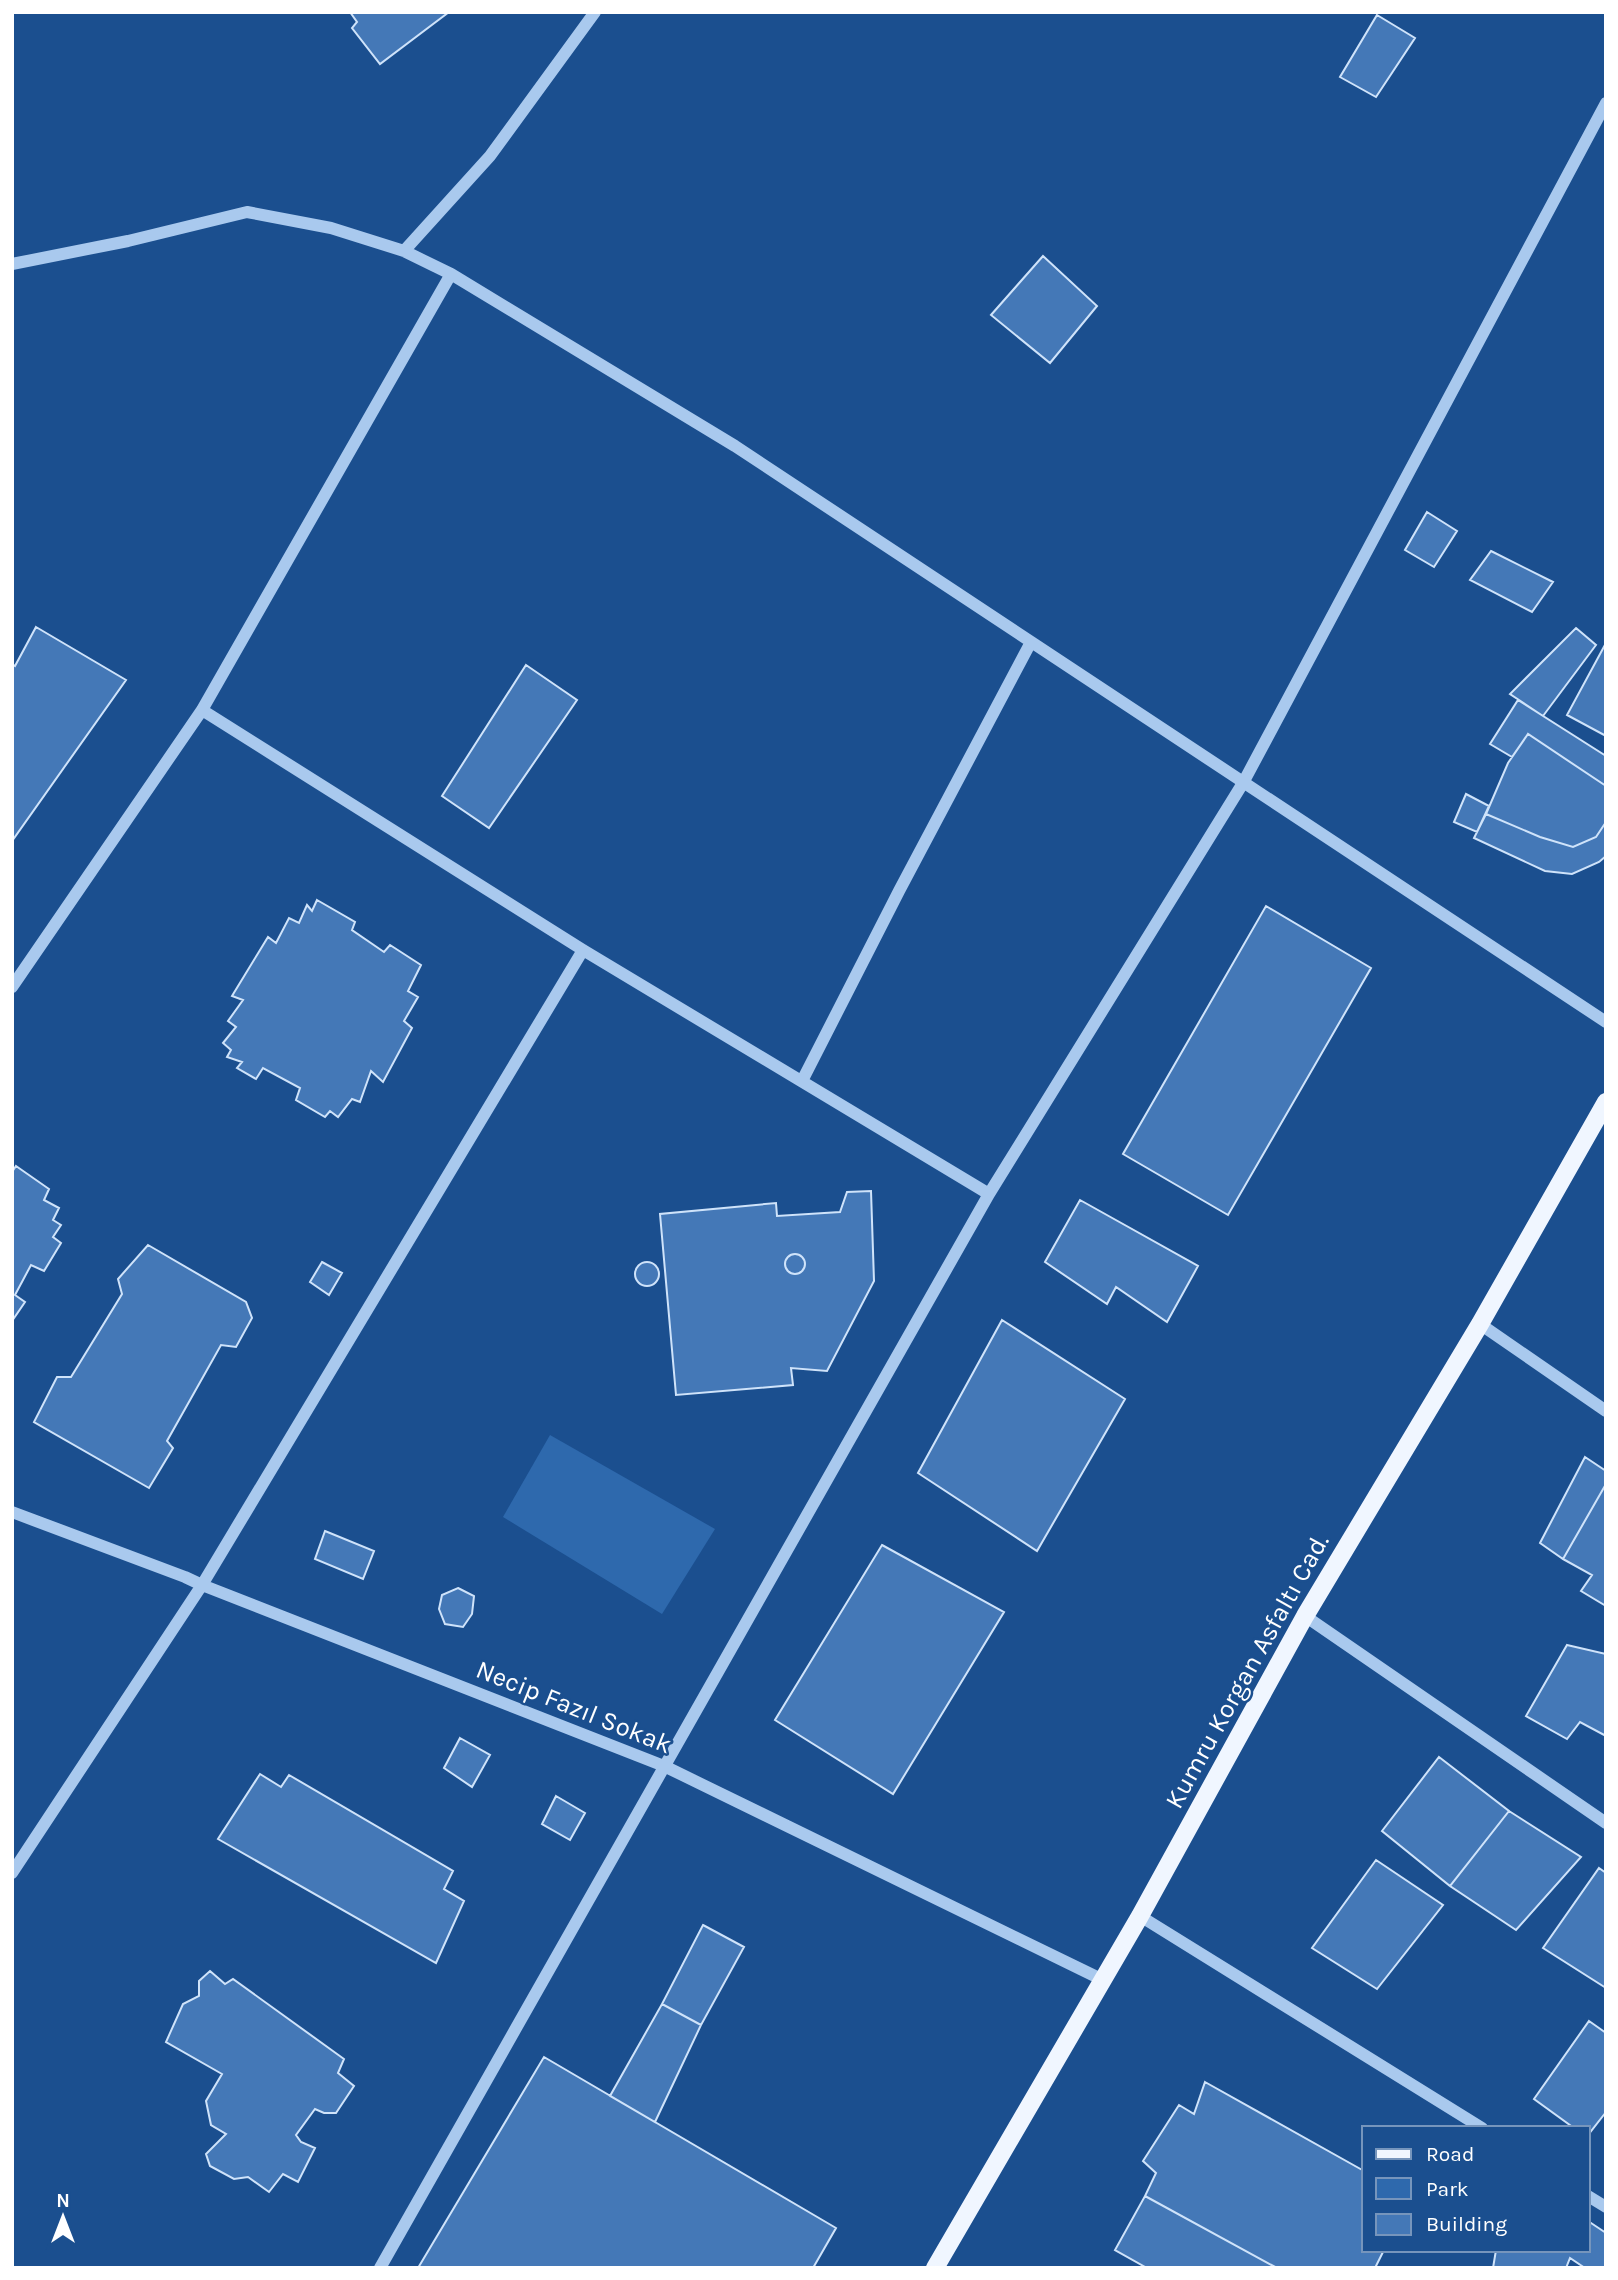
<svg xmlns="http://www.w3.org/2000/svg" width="1618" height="2280" viewBox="0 0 1618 2280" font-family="Karla,sans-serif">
	<rect width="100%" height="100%" fill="#1b4f8f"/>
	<path fill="#2e69ad" d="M550 1435 715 1529 662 1614 503 1517Z"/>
	<path fill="#4478b7" stroke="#cfe3fa" stroke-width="2" d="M350 12H449L380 64 352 28 357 22Z
		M1377 15 1415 38 1376 97 1340 77Z
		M1043 256 1097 306 1050 363 991 315Z
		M1427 512 1457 531 1434 567 1405 550Z
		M1491 551 1553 582 1532 612 1470 580Z
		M36 627 126 680 12 841V664L15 666Z
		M1576 628 1596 645 1543 716 1510 694Z
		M1606 643V736L1567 715Z
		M526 665 577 700 489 828 442 796Z
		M1518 700 1606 756V786L1528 734 1512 757 1490 744Z
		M1528 734 1606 786V822L1596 837 1573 847 1540 837 1486 814 1508 763Z
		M1466 794 1489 806 1477 832 1454 822Z
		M1486 814 1540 837 1573 847 1596 837 1606 822V856L1599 862 1572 874 1545 871 1474 838Z
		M317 900 355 922 352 930 384 952 390 945 421 965 408 991 418 997 404 1021 412 1028 383 1082 371 1071 360 1102 352 1099 338 1117 330 1111 325 1117 296 1100 300 1088 263 1068 256 1079 237 1068 242 1062 227 1057 231 1050 223 1043 236 1027 228 1021 243 1000 232 996 268 937 276 943 289 918 299 923 307 905 312 911Z
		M1266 906 1371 968 1228 1215 1123 1154Z
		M16 1166 49 1189 44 1200 59 1208 53 1220 61 1225 53 1237 61 1243 44 1271 31 1265 15 1295 25 1302 12 1321V1172Z
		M871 1191 874 1281 827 1371 791 1368 793 1385 676 1395 660 1214 776 1203 777 1216 840 1212 847 1192Z
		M1080 1200 1198 1266 1167 1322 1116 1287 1107 1304 1045 1262Z
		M148 1245 246 1302 252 1318 236 1347 221 1345 167 1441 173 1448 149 1488 34 1422 57 1377H71L122 1294 118 1279Z
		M785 1264a10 10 0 1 1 20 0a10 10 0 1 1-20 0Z
		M322 1262 342 1273 329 1295 310 1282Z
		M635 1274a12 12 0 1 1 24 0a12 12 0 1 1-24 0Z
		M1002 1320 1125 1399 1037 1551 918 1473Z
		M1585 1457 1606 1471V1484L1563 1559 1540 1543Z
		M1606 1484V1606L1581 1591 1592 1575 1563 1559Z
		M325 1531 374 1551 363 1579 315 1559Z
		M882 1545 1004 1612 893 1794 775 1720Z
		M458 1588 474 1596 472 1614 463 1627 445 1624 439 1609 442 1595Z
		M1567 1645 1606 1654V1736L1580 1722 1567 1739 1526 1716Z
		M460 1738 490 1755 472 1787 444 1768Z
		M1439 1757 1509 1811 1450 1886 1382 1831Z
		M260 1774 281 1787 289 1775 453 1871 444 1889 464 1901 436 1963 218 1839Z
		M556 1796 585 1813 570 1840 542 1824Z
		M1509 1811 1581 1857 1516 1930 1450 1886Z
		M1376 1860 1443 1905 1377 1989 1312 1948Z
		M1599 1868 1606 1873V1988L1543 1948Z
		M703 1925 744 1947 701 2025 662 2004Z
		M210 1971 225 1984 233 1979 344 2059 338 2073 354 2086 336 2113H324L315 2109 296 2135 301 2142 315 2148 298 2182 283 2174 269 2192 248 2177 234 2179 210 2166 206 2154 226 2134 211 2125 206 2101 222 2074 166 2042 183 2004 199 1996V1981Z
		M662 2004 701 2025 655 2122 610 2096Z
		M1589 2021 1606 2033V2112L1588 2135V2128H1574L1534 2099Z
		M544 2057 836 2228 813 2268H418Z
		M1205 2082 1364 2171V2250H1384L1375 2268H1277L1145 2196 1156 2173 1143 2161 1179 2105 1194 2114Z
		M1145 2196 1277 2268H1147L1115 2250Z
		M1588 2221 1606 2233V2268H1585L1570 2258 1566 2268H1493L1496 2250H1588Z"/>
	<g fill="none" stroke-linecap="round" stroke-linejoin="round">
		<path stroke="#a9c9ee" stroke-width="12" d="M404 251 490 156 595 12
			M12 264 128 241 247 212 331 228 404 251 451 274 735 446 1606 1022
			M202 710 583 950 989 1194
			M12 987 202 710 451 274
			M802 1081 899 891 1031 642
			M1480 1324 1606 1411
			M12 1512 185 1577 202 1585 664 1766 1103 1980
			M1305 1616 1606 1823
			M12 1873 202 1585 583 950
			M1140 1916 1482 2128
			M1588 2196 1606 2207
			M380 2268 989 1194 1243 783 1606 103"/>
		<path stroke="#f0f6ff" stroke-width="18" d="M935 2268 1140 1916 1305 1616 1480 1324 1606 1102"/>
	</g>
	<g text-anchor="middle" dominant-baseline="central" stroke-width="5" stroke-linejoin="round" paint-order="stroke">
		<g font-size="26" fill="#fff" stroke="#1b4f8f">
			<text transform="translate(1247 1671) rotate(-61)">Kumru Korgan Asfaltı Cad.</text>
			<text transform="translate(574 1707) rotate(22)">Necip Fazıl Sokak</text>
		</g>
	</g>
	<rect width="1618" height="2280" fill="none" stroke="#ffffff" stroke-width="28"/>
	<rect x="1362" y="2126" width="228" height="126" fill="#1b4f8f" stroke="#7695bc" stroke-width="2"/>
	<rect x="1376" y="2149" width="35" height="10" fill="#f0f6ff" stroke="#7695bc" stroke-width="2"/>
	<text x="1426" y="2161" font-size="21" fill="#ffffff">Road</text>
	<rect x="1376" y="2178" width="35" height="21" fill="#2e69ad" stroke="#7695bc" stroke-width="2"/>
	<text x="1426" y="2196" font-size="21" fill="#ffffff">Park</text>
	<rect x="1376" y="2214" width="35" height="21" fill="#4478b7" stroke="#7695bc" stroke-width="2"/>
	<text x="1426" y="2231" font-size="21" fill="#ffffff">Building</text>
	<g transform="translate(63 2217)" stroke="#1b4f8f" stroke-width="5" paint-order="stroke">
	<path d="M0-5L12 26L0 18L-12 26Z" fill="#ffffff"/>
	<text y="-10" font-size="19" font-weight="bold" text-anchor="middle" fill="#ffffff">N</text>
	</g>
</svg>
